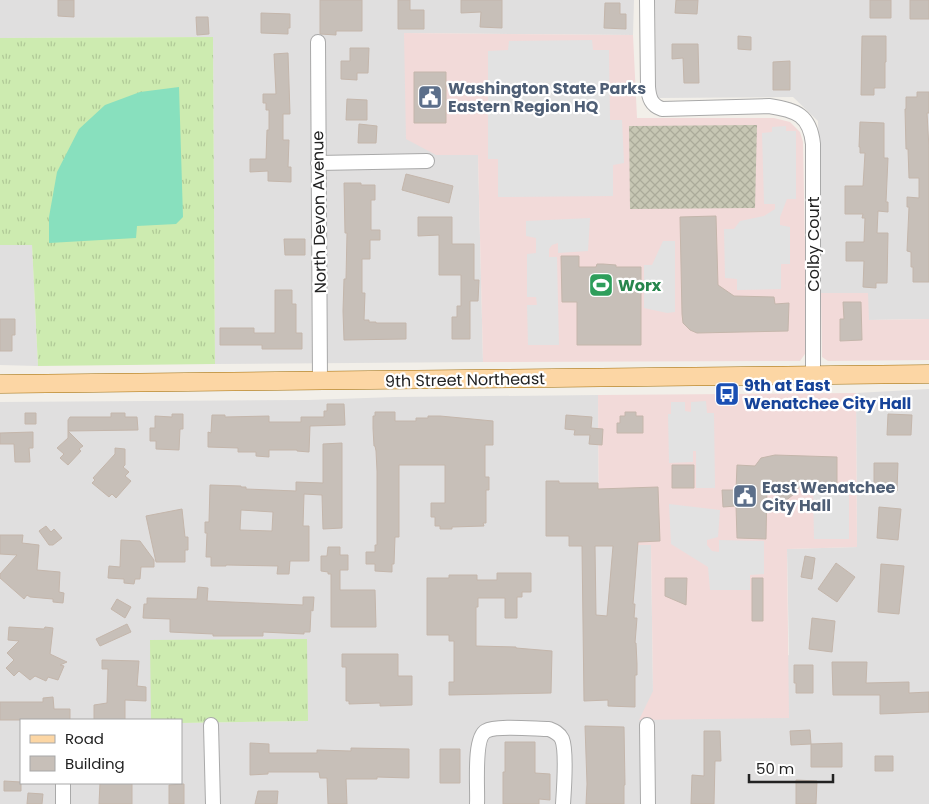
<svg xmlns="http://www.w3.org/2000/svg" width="929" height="804" viewBox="0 0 929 804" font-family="Poppins,sans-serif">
	<defs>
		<pattern id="construction-cross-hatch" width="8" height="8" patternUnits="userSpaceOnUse" patternTransform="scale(1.25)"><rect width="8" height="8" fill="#c7c7b4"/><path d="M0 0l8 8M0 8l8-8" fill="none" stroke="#abab9a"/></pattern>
		<pattern id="grass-tufts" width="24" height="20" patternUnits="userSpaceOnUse" patternTransform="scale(1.25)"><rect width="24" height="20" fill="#cdebb0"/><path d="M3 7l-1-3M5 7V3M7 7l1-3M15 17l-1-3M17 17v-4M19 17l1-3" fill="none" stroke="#b0c997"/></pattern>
	</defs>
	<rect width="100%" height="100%" fill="#f2efe9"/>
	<path fill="#e0dfdf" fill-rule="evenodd" d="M0 0H634L633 35 404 33 436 155H478L483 362 215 364 213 37 0 38Z
		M655 0H929V319L868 320V293H821L818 121 793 97 656 98Z
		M0 245H32L38 366 0 365Z
		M929 389V804H0V402L308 400 395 397 598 395 599 545H651L653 692 789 655 787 549 857 547 856 393ZM151 640 307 721 181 723V783H21V720H151Z"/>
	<path fill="#f2dad9" d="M404 33 633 35 637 118H774L790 122 800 132 803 142 807 351 800 361 483 362 478 155H436L406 139Z
		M821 293H868L869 320 929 319V360L828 361 822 357Z
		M856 393 857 547 787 549 789 718 639 720 653 691 651 545H599L598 395Z"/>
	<path fill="url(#construction-cross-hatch)" d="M757 125 755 208 630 209 629 126Z"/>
	<path fill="url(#grass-tufts)" d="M213 37 215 364 38 366 32 245H0V38Z
		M307 639 308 721 181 723V720H151L150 640Z"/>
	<path fill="#88e0be" d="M179 87 183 217 176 224 137 226 136 238 49 243V217L57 172 79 129 105 105 140 92Z"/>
	<path fill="#e2e2e2" d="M592 40 593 50H609L610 120H622L624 163 613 165V196L498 197V159H488V51L508 50 509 41Z
		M786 126V131H796V199H787L780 217V225L790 227V264H781V289L737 290V279L725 278 724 229H734L740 221 764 216 775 209V204H764L762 133 772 132V127Z
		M590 218 588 251 558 253V243L552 245 549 249V257H557L559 345H528L527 305H537L536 297H527V254L536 253V238L526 236V221Z
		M663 241H675V312L667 313 644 308V265H652Z
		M706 401 707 413H714L715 488H696V451H693V462L669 463 668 414H671V402H685V411L691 412V402Z
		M813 490H849V539H814Z
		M669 504 720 510 718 537 707 540V545L712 551 719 552V540L764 541V574L750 575V590H710L708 567 671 544Z"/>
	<path fill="#c7bfb8" stroke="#c4b6ab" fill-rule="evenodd" d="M58 0H74V17L58 16Z
		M320 0H362V31H336V35L320 34Z
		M398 0H410V10H424V29H398Z
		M461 0H502V28L480 27 481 12 461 13Z
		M676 0H698L697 14 675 13Z
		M870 0H891V18H870Z
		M910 0H929V19H910Z
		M605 3H620V14H626V29L604 28Z
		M261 13 290 14V28H288V34L261 33Z
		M196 17H208L209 34 197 35Z
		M738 36 751 37V50L738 49Z
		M862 36H886V62H885V88H874V95H861Z
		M672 44H698L699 83H684L683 58 672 59Z
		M350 48H369L368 73H357V80L341 79V61H350Z
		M288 53 290 114H283V140H289L288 167H291V182L268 181V171L250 172V159H266L267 130H269V110H266V103H263V94H276L274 54Z
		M790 61V90H773V62Z
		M414 72H446V123H414Z
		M917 92H929V113H927L929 148V282H913V267H911V252L907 251 909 207H907V197L919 198V178H909L908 149H906L905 109H906V97H917Z
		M347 99 367 100V120H346Z
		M860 122 884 123V158H888L886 202H888V212L878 211 877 233H888L887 283H876V288L863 287 864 261H846V242H864L865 218H862L863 214H845V186H863L865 153H860V147H859Z
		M359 124 377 126 376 143H358Z
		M406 174 453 186 449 203 402 190Z
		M344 183H361V185H375V200H371V230H380V240H370V259H362V293H365L364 320H369V322H376V323H406V339L344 340 343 311 344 279H346L347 233H345Z
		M716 216 718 285 734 296 774 297 775 304 789 303 788 331 697 333 690 330 683 323 682 314 680 217Z
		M418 217H452V244H474V280H479L478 301H470V339H452V317H457V306H461V275H439V235L418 236Z
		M284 239H305V255H285Z
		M561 256H579V267H596L597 264H603L616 265V267H641V345H577V302H562Z
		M275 290H292V304H296V333H302V349H262V345H220V328H254V333H275Z
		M843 302H861L862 340 840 341V319H844Z
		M0 319H15V335H12V351H0Z
		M327 404H344L345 425 310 426 309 452 297 451V450H269V457L256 456V452H238V448L208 447V432L211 433 212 415H225V417L269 416V422H301V417H324V411H327Z
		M375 412H395V421H416V418H428V416H440L493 421V445H485V477H489V490H486V523H483L484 526 452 527V529H440V526H435V517H431V503H445V465H399V537H395L394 564H392V572L375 571V564H366V552H375V545H377V471L376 451 375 446H374L373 428V416H375Z
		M625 412H636V416H643V433H617V423H620V416H625Z
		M25 413H36V424H25Z
		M111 413H125V417H137L138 430 68 431V420L70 417H111Z
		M172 414H183V429H180L179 450 156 449V441H150V428H155V416L172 417Z
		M888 414 912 415 911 435H887Z
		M566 415 592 417 591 428 603 429 602 445 589 444 590 435H574L575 430 565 429Z
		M68 431 83 446 79 449 81 451 68 465 60 458 64 454 57 448 68 438Z
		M33 432V448H29L30 462H15L14 444H0V433Z
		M342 443V528L323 529 322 495 304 494 303 526H309V561H290L289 574H277L278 566 226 565V566H211V557H206L207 533H205V522H209L210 485 241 486V487H246V489L296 491V482L323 483V444ZM241 510 273 512 272 531 240 530Z
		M115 448 125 449V465L123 467 129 472 125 476 131 481 116 498 112 494 109 497 92 483 95 480 93 478 115 454Z
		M775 455 837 457V487H799L794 494 784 502 767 487 766 539 737 538 736 506 723 507 722 490H736L737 465 755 466 761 458Z
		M874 463H898L897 491H874Z
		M672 465H694V488H672Z
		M546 481H559V483H598V489L658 487 660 541 638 542 633 604H635L634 618H637L635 643H636L637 664V675H635V707L608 706V700L584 701 582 546H569V536H546ZM595 546H613L607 616 596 615Z
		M879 507 901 509 898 540 877 538Z
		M182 509 185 537H188V550H185V562H156L146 516Z
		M46 526 51 532 54 529 62 538 53 545H49L39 531Z
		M0 535H23L22 543 39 545 37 570 60 572 59 592 64 593 63 603 53 602V599L30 597 27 595 24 599 0 578V574L17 555 0 554Z
		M121 540 140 541 154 560V567H141L140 579H135L134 584 124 583V579L108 578 109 566 120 567Z
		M328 547H340V555H348V570H340V590H375L376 627H331V574H328V572L321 571V556H327Z
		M805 556 815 558 812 579 801 577Z
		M836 563 855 577 837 602 818 589Z
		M881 564 904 566 899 614 878 612Z
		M497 573H531V592H522V597H517V618H505V598H478V607H476V646L516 647V648L552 651 551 693 449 695V682H454V641H449V635H427V578H449V575H477V580H497Z
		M665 578H687L686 605 665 596Z
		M752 578H763V621H752Z
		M198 587 208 588 207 601 303 605V597H314L313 611 311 610 310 632H304V634L263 632V636H213V634L170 632V619L143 618 144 604H147V598L197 599Z
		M117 599 131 607 125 618 111 609Z
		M812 618 835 621 832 652 809 649Z
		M127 624 131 632 100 646 96 639Z
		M9 627 44 629 45 627 53 628 50 654 67 662 60 665 64 666 58 680 48 677 46 681 35 676 30 680 19 671 14 676 6 668 14 660 7 653 19 641 8 640Z
		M342 654H398V676H412V705L380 706V703L349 704V701H346V667H342Z
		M102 660 139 661 137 686 146 687V701L125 700V720H94V705L107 703 108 669H102Z
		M832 662H867L866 683 909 682V693L929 692V712L880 714V695H833Z
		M794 665H813V693H796V683H794Z
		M53 697 54 709H70V720H0V702H43V698Z
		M585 726 624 727 625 785H624V804H586L587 784Z
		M810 730 811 744 791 745 790 731Z
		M704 731H720L721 761H715L714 804H691L692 775 704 776Z
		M505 742H535V773L550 774V800L539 799V804H503V772H505Z
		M250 743 269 744V753H317V750L351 751V748L409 749V778L377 777V779H346L347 804H328L327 778H320L319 772H268V774L250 775Z
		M842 743V767H811V744Z
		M440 749H460V783H440Z
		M875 756H893V771H875Z
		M796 780 817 781 816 804H796Z
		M4 781 21 782V791H4Z
		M100 783H132V804H99Z
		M184 784V804H169V785Z
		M258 791H278L277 804H255Z
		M28 793 43 794 42 804H27Z"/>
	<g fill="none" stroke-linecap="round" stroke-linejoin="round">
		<defs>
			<path id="minor" d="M647 0 648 87C649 98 651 105 662 109L769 106C796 110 810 115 813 144V375
				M318 42 320 381
				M318 163 427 161
				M211 725 213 804
				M647 725 648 804
				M63 783V804
				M477 804C478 790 473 738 486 731 496 725 536 729 549 729 554 731 559 733 562 739 567 751 564 789 563 804"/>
			<path id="major" d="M0 384 929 374"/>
		</defs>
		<use href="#minor" stroke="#a9a9a9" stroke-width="16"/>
		<use href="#major" stroke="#a06b00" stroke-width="19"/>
		<use href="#minor" stroke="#fff" stroke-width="14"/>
		<use href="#major" stroke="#fcd6a4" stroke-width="18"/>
	</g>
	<defs>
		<symbol id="civic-square" viewBox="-11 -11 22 22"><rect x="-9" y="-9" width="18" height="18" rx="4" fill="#5c6f8a" stroke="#fff"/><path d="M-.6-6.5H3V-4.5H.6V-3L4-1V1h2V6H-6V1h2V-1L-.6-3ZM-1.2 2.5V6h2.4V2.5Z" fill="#fff"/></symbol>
		<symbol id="stadium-square" viewBox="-11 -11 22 22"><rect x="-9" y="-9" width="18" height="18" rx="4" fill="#2e9e5b" stroke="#fff"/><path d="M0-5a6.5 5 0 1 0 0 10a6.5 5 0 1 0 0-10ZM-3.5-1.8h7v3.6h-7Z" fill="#fff"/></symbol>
		<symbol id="bus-square" viewBox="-11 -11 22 22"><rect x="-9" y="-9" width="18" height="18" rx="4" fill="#1a4fb4" stroke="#fff"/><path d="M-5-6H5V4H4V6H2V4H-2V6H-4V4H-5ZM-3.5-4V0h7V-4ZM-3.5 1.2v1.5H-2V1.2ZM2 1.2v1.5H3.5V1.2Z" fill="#fff"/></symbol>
	</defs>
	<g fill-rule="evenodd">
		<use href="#civic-square" x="416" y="83" width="28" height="28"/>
		<use href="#stadium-square" x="587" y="271" width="28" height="28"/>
		<use href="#bus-square" x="713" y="380" width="28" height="28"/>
		<use href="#civic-square" x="731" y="482" width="28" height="28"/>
	</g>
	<g text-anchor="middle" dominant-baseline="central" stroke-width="4.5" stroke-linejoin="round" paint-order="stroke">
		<g font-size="16" font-weight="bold" fill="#4e5e75" stroke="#fff" text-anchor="start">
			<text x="448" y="88">Washington State Parks<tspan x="448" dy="18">Eastern Region HQ</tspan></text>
			<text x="762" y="487">East Wenatchee<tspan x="762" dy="18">City Hall</tspan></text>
		</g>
		<g font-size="16" fill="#222" stroke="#fff">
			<text transform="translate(319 212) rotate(-91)">North Devon Avenue</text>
			<text transform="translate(813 244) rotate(-90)">Colby Court</text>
			<text transform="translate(465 380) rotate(-1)">9th Street Northeast</text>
		</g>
		<g font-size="16" font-weight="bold" fill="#27864d" stroke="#fff" text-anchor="start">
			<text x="618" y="285">Worx</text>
		</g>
		<g font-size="16" font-weight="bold" fill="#164399" stroke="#fff" text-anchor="start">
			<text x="744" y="385">9th at East<tspan x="744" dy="18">Wenatchee City Hall</tspan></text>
		</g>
	</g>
	<rect x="20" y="719" width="162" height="65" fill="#ffffff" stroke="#a7a7a7"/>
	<rect x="30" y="735" width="25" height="8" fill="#fcd6a4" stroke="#a7a7a7"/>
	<text x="65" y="744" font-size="15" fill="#222222">Road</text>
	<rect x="30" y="756" width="25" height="15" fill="#c7bfb8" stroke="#a7a7a7"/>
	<text x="65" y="769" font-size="15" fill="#222222">Building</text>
	<path d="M749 774v8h84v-8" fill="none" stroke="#222222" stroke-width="2.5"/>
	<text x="756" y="774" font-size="15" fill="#222222" stroke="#ffffff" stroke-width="4" paint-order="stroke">50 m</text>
</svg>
